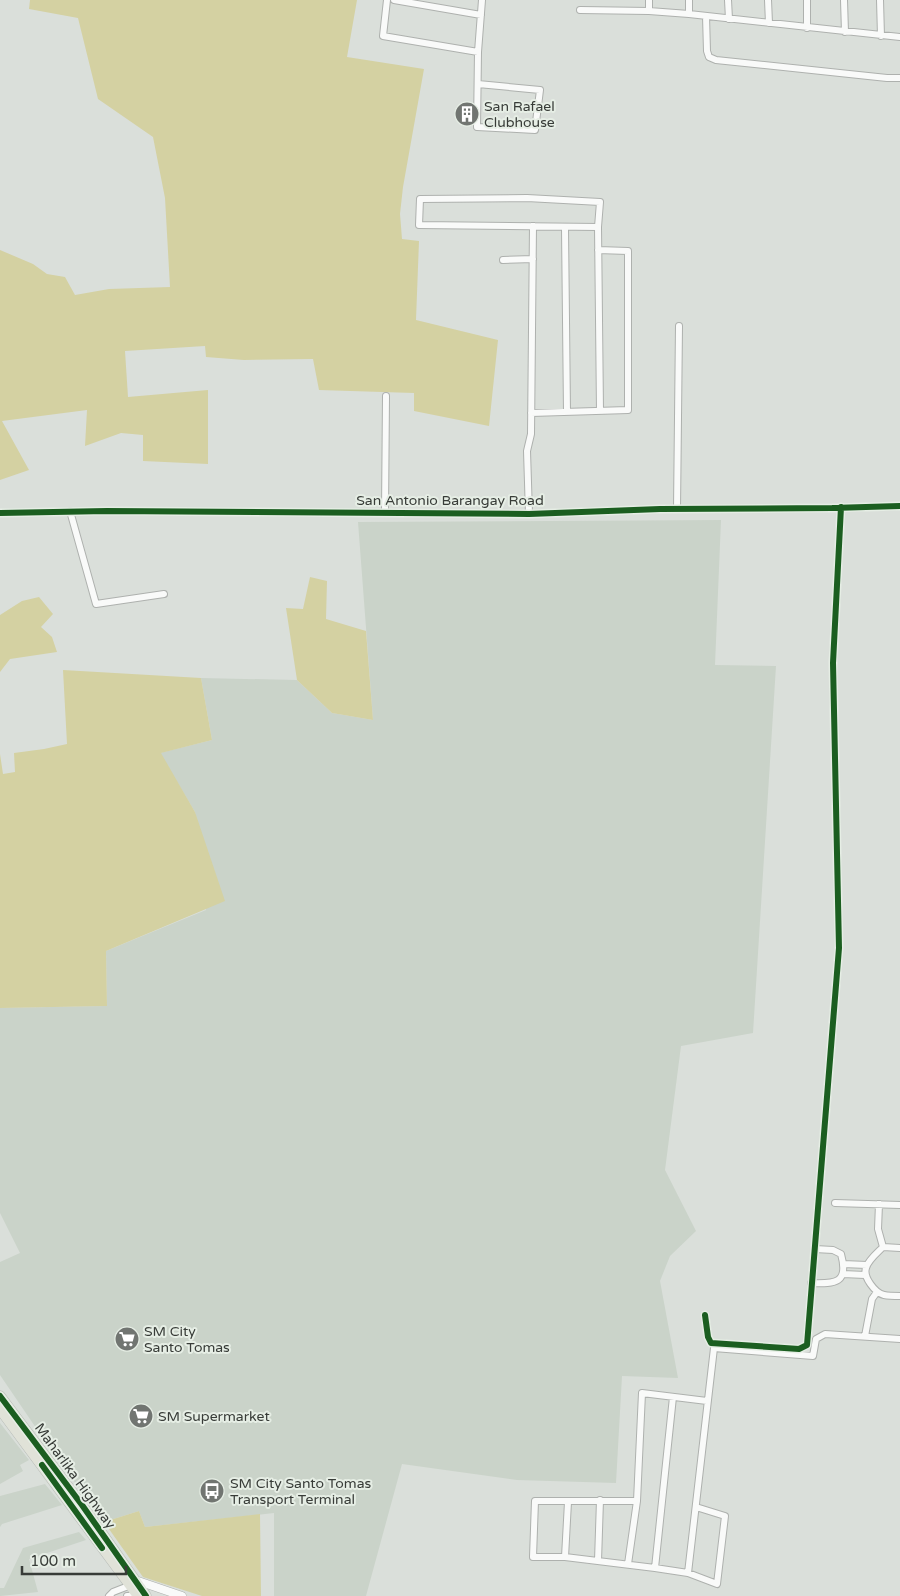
<svg xmlns="http://www.w3.org/2000/svg" width="900" height="1596" viewBox="0 0 900 1596" font-family="'Varela Round',sans-serif">
	<rect width="100%" height="100%" fill="#dadfda"/>
	<path fill="#cad3c9" d="M721 520 715 665 776 666 753 1033 681 1046 665 1170 696 1231 670 1256 660 1281 678 1378 622 1376 616 1483 517 1480 402 1464 366 1596H274V1513L145 1527 139 1511 104 1522 49 1447 0 1375V1262L20 1253 0 1213V1008L107 1006 106 951 206 910 195 812 160 753 212 740 201 678 297 680 332 713 373 720 358 522Z
		M0 1423 29 1460 20 1465 23 1471 0 1484Z
		M45 1484 62 1505 2 1524 0 1527V1496Z
		M79 1532 86 1540 29 1559 38 1592 0 1596V1588H4L23 1548Z"/>
	<path fill="#d4d1a2" d="M30 0H357L347 57 424 69 403 187 400 214 402 239 419 241 416 320 498 340 489 426 414 411V393L319 390 313 359 244 360 206 357 205 346 125 351 128 397 208 390V464L143 461V435L121 433 85 446 87 410 2 421 29 470 0 480V250L33 264 47 274 65 277 75 295 109 289 170 287 165 198 153 137 98 99 78 18 29 9Z
		M310 577 327 581 326 619 366 631 373 720 332 713 297 680 286 608 303 609Z
		M39 597 53 614 41 627 52 637 57 652 10 659 0 672V615L22 601Z
		M63 670 201 678 212 740 161 753 195 812 225 901 106 951 107 1006 0 1008V754L3 774 15 772 14 753 44 749 67 744Z
		M139 1511 145 1527 260 1514 261 1596H202L143 1577 104 1522Z"/>
	<g fill="none" stroke-linecap="round" stroke-linejoin="round">
		<defs>
			<path id="minor" d="M387 0 383 36 478 52
				M394 0 481 15
				M689 0V14
				M728 0 729 19
				M768 0 769 23
				M807 0V28
				M844 0 845 32
				M880 0 881 36
				M580 10 649 11 689 14 900 37
				M649 11V0
				M706 16 707 51 709 57 716 60 887 78H900
				M478 84 540 90 535 130 477 127 478 52 482 0
				M598 227 419 225 420 199 527 198 600 202 598 227 600 411
				M565 228 567 412
				M503 260 533 259
				M531 413 628 410V251L598 250
				M677 509 679 326
				M70 511 96 604 164 594
				M385 512 386 396
				M0 513 107 511 529 514 660 509 832 508 900 506
				M529 514 527 451 531 434 533 226
				M835 1203 900 1205
				M879 1204 878 1229 883 1247
				M900 1248 883 1247C877 1253 868 1260 866 1268 863 1277 875 1293 884 1295 889 1296 895 1296 900 1296
				M843 1264 867 1265
				M843 1274 865 1275
				M811 1283C836 1284 849 1283 841 1254L833 1250 815 1249
				M705 1315 708 1337 711 1343 799 1349 807 1345 839 948 833 663 841 507
				M865 1336 872 1299 877 1292
				M637 1501H535L533 1557H565L655 1568 688 1573 717 1584 725 1516 696 1507
				M565 1557 568 1502
				M598 1561 600 1500
				M628 1564 637 1501 642 1393 707 1401
				M655 1568 673 1397
				M688 1573 714 1348 813 1356 816 1339 825 1334 900 1339
				M109 1596 113 1592 131 1585
				M127 1596H131"/>
			<path id="tertiary" d="M135 1580 182 1596"/>
			<path id="trunk" d="M0 1396 82 1505 146 1596
				M0 1409 138 1596"/>
		</defs>
		<use href="#minor" stroke="#aeb1ae" stroke-width="8"/>
		<use href="#tertiary" stroke="#aeb1ae" stroke-width="9"/>
		<use href="#trunk" stroke="#b7bbb7" stroke-width="11"/>
		<use href="#minor" stroke="#f9faf9" stroke-width="6"/>
		<use href="#tertiary" stroke="#f9faf9" stroke-width="8"/>
		<use href="#trunk" stroke="#e0e2d8" stroke-width="10"/>
		<defs>
			<path id="cycleway" d="M0 513 107 511 529 514 660 509 832 508 900 506
				M705 1315 708 1337 711 1343 799 1349 807 1345 839 948 833 663 841 507
				M0 1396 82 1505 146 1596
				M42 1465 102 1548"/>
		</defs>
		<use href="#cycleway" stroke="#e6eee5" stroke-width="9"/>
		<use href="#cycleway" stroke="#1b5e20" stroke-width="6"/>
	</g>
	<defs>
		<symbol id="building-disc" viewBox="-11 -11 22 22"><circle r="9.5" fill="#717571" stroke="#e6eee5"/><path d="M-4-6H4V6H1V3H-1V6H-4ZM-2.5-4.3h1.7v1.8h-1.7ZM.8-4.3h1.7v1.8H.8ZM-2.5-1h1.7V.8h-1.7ZM.8-1h1.7V.8H.8Z" fill="#fff"/></symbol>
		<symbol id="supermarket-disc" viewBox="-11 -11 22 22"><circle r="9.5" fill="#717571" stroke="#e6eee5"/><path d="M-6-5.5h2.5l.6 2H6L4.5 2H-2.5L-4.4-4H-6ZM-1.5 3.2a1.3 1.3 0 1 0 .1 0ZM3 3.2a1.3 1.3 0 1 0 .1 0Z" fill="#fff"/></symbol>
		<symbol id="bus-disc" viewBox="-11 -11 22 22"><circle r="9.5" fill="#717571" stroke="#e6eee5"/><path d="M-5-6H5V4H4V6H2V4H-2V6H-4V4H-5ZM-3.5-4V0h7V-4ZM-3.5 1.2v1.5H-2V1.2ZM2 1.2v1.5H3.5V1.2Z" fill="#fff"/></symbol>
	</defs>
	<g fill-rule="evenodd">
		<use href="#building-disc" x="453" y="100" width="28" height="28"/>
		<use href="#supermarket-disc" x="113" y="1325" width="28" height="28"/>
		<use href="#supermarket-disc" x="127" y="1402" width="28" height="28"/>
		<use href="#bus-disc" x="198" y="1477" width="28" height="28"/>
	</g>
	<g text-anchor="middle" dominant-baseline="central" stroke-width="4" stroke-linejoin="round" paint-order="stroke">
		<g font-size="14" fill="#383c38" stroke="#e6eee5" text-anchor="start">
			<text x="484" y="106">San Rafael<tspan x="484" dy="16">Clubhouse</tspan></text>
			<text x="144" y="1331">SM City<tspan x="144" dy="16">Santo Tomas</tspan></text>
			<text x="158" y="1416">SM Supermarket</text>
			<text x="230" y="1483">SM City Santo Tomas<tspan x="230" dy="16">Transport Terminal</tspan></text>
		</g>
		<g font-size="14" fill="#383c38" stroke="#e6eee5">
			<text x="450" y="500">San Antonio Barangay Road</text>
			<text transform="translate(75 1476) rotate(54)">Maharlika Highway</text>
		</g>
	</g>
	<path d="M22 1566v8h104v-8" fill="none" stroke="#383c38" stroke-width="2.5"/>
	<text x="30" y="1566" font-size="15" fill="#383c38" stroke="#e6eee5" stroke-width="4" paint-order="stroke">100 m</text>
</svg>
